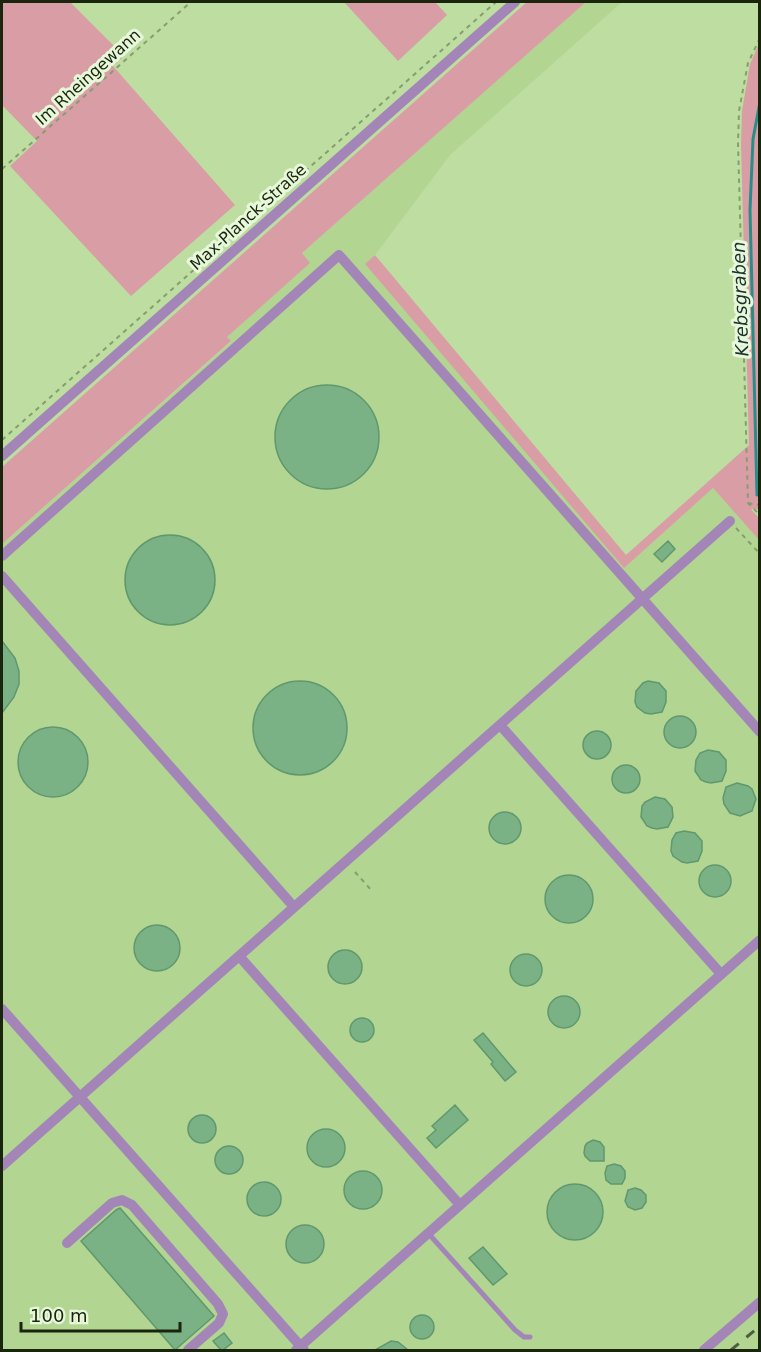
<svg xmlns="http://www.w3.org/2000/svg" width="761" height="1352" viewBox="0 0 761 1352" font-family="'DejaVu Sans',sans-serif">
	<rect width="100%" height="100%" fill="#bddda1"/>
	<path fill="#b2d592" d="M586 2H622L450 155 375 255 365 264 624 567 713 488 759 540V1350H2V544L231 342 227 337 309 263 302 253Z"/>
	<path fill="#d99ea5" d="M2 2H70L124 56 113 66 235 205 131 296 10 166 37 141 2 105Z
		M344 2H435L447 15 398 61Z
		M527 2H586L302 253 310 263 227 337 231 341 2 544V467Z
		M759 44V509H751L759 518V540L713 488 624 568 365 264 375 255 626 555 749 445 741 144 742 111 750 64Z"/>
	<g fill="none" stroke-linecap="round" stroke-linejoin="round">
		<path stroke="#278d89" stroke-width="3" d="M760 102 753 139 750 210 757 495H760"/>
	</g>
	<path fill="#7ab286" stroke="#60986e" stroke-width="1.5" d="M275 437a52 52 0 1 1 104 0a52 52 0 1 1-104 0Z
		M125 580a45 45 0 1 1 90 0a45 45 0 1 1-90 0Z
		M668 541 675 549 662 562 654 554Z
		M2 641 15 658 19 671V684L14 697 2 713Z
		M648 681 659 683 666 691V702L662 712 651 714 645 713 637 707 635 702 636 691 643 683Z
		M253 728a47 47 0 1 1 94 0a47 47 0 1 1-94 0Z
		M664 732a16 16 0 1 1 32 0a16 16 0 1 1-32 0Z
		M18 762a35 35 0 1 1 70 0a35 35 0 1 1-70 0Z
		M583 745a14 14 0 1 1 28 0a14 14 0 1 1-28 0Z
		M708 750 719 752 726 760V771L722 781 711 783 706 782 701 780 695 771 696 760 700 753Z
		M612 779a14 14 0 1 1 28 0a14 14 0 1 1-28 0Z
		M737 783 748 786 752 789 756 799 752 811 740 816 730 813 724 804 723 798 726 787Z
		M655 797 665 799 672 807 673 817 668 827 657 829 652 828 647 826 641 817 642 806 645 802Z
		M489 828a16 16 0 1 1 32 0a16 16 0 1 1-32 0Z
		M684 831 695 833 702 841V851L698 861 687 863 682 862 673 856 671 851 672 840 676 833Z
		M699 881a16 16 0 1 1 32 0a16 16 0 1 1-32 0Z
		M545 899a24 24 0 1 1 48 0a24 24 0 1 1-48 0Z
		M134 948a23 23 0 1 1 46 0a23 23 0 1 1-46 0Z
		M328 967a17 17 0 1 1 34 0a17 17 0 1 1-34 0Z
		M510 970a16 16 0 1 1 32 0a16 16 0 1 1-32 0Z
		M548 1012a16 16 0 1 1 32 0a16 16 0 1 1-32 0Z
		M350 1030a12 12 0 1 1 24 0a12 12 0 1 1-24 0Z
		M483 1033 516 1072 505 1081 491 1064 493 1062 474 1040Z
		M455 1105 468 1120 436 1148 427 1138 436 1130 432 1126Z
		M188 1129a14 14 0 1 1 28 0a14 14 0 1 1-28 0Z
		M307 1148a19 19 0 1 1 38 0a19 19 0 1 1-38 0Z
		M593 1140 600 1142 604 1147V1161H590L585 1156 584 1153 585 1146 587 1143Z
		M215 1160a14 14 0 1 1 28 0a14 14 0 1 1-28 0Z
		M614 1164 621 1166 625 1171V1178L622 1184H611L606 1180 605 1173 607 1166Z
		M344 1190a19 19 0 1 1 38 0a19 19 0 1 1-38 0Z
		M247 1199a17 17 0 1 1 34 0a17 17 0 1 1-34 0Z
		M547 1212a28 28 0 1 1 56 0a28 28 0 1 1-56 0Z
		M635 1188 641 1190 646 1195V1202L642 1208 635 1210 628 1207 625 1201 628 1190Z
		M120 1208 214 1316 175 1350 81 1241 116 1210Z
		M286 1244a19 19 0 1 1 38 0a19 19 0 1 1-38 0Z
		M483 1247 507 1274 493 1285 469 1258Z
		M410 1327a12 12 0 1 1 24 0a12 12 0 1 1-24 0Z
		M224 1333 232 1343 223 1350H221L213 1341Z
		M391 1341 398 1342 408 1350H375Z"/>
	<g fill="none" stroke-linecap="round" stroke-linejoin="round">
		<path stroke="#859e6f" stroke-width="2" stroke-dasharray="4.5 4.5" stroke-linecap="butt" d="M760 38 748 63 739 111 738 143 748 503 760 515
			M2 169 191 2
			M2 440 496 2
			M748 503 760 505
			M736 528 760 554
			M355 872 373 892"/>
		<path stroke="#a386b7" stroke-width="5" d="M428 1233 515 1330 524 1337H530"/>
		<path stroke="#a386b7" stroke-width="10" d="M2 456 515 2
			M2 556 339 255 760 732
			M2 576 294 907
			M500 725 721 974
			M239 956 460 1205
			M2 1009 304 1350
			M2 1166 730 521
			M67 1243 112 1203 122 1200 132 1205 218 1304 223 1314 219 1323 188 1350
			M296 1350 760 940
			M704 1350 760 1302"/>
		<path stroke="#4e5f3d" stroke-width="3" stroke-dasharray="10 10" stroke-linecap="butt" d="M731 1350 760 1326"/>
	</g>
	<g text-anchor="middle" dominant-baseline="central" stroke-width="6" stroke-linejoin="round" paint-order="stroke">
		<g font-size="16" fill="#1a250e" stroke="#e7f8da">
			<text transform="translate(88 77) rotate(-42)">Im Rheingewann</text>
			<text transform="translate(248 217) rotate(-42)">Max-Planck-Straße</text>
		</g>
		<g font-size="18" font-style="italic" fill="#1b3130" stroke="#e7f8da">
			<text transform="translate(740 299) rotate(-92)">Krebsgraben</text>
		</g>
	</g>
	<rect width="761" height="1352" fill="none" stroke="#1a250e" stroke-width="6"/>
	<path d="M21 1322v9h159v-9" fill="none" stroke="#1a250e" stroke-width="3"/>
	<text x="30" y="1322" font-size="18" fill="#1a250e" stroke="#e7f8da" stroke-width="4.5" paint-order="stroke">100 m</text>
</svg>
